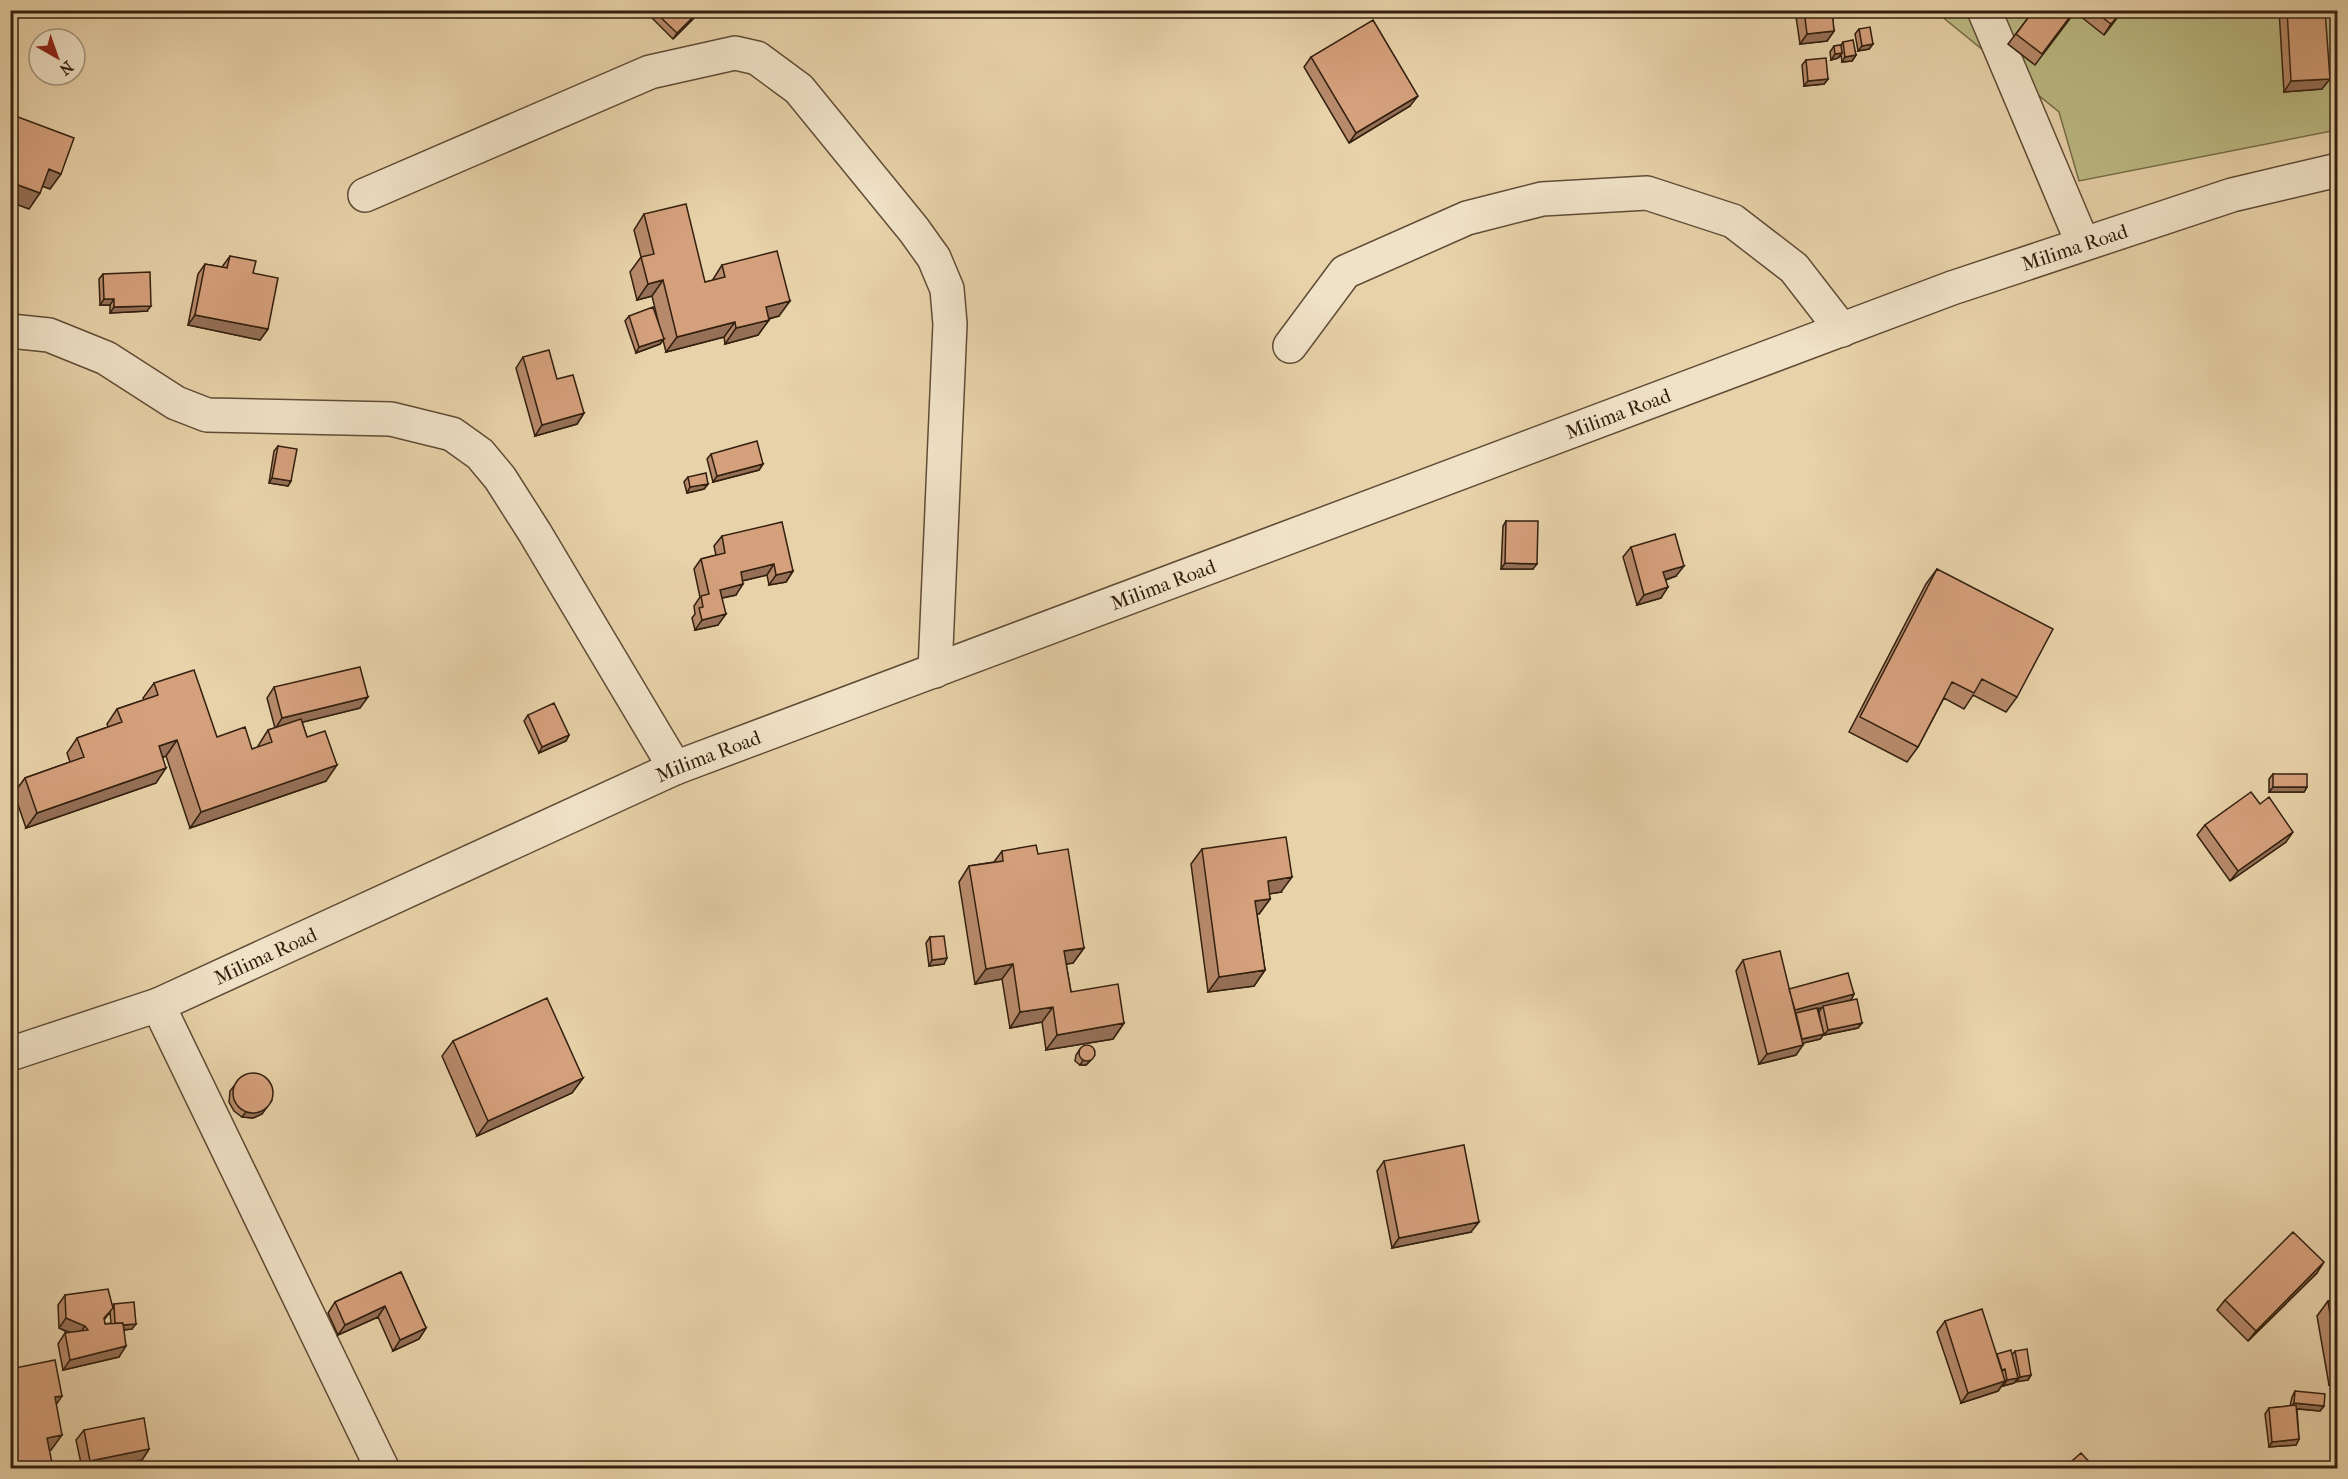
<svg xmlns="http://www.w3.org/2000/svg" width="2348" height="1479" viewBox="0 0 2348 1479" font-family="'IM FELL French Canon',serif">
	<rect width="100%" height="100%" fill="#e8d2a9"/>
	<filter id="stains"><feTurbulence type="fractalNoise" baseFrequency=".00333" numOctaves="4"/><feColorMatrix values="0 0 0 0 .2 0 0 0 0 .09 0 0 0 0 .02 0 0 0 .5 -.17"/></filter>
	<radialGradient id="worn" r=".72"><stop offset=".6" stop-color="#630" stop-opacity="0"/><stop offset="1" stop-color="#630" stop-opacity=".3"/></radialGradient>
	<path fill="#bbba84" stroke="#776d4a" stroke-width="1.5" d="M1935 11H2337V130L2079 181 2059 112Z"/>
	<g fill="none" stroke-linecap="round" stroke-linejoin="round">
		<defs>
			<g id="minor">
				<path d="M1984 10 2083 244"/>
				<path d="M365 195 650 72 735 53 757 58 799 89 914 230 934 258 947 289 950 324 935 671"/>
				<path d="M10 331 49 335 106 358 176 403 207 415 391 419 452 434 480 454 500 478 535 533 675 768"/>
				<path d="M1290 346 1345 272 1467 218 1542 199 1647 193 1733 221 1794 268 1842 330"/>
				<path d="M158 1005 382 1468"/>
				<path id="s1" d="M10 1054 158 1005 675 768 1952 288 2232 195 2338 170"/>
			</g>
		</defs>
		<use href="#minor" stroke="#604c36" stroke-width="36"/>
		<use href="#minor" stroke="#f0e2c7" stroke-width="33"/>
	</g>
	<path fill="#b78a6b" stroke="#33200f" stroke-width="1.5" fill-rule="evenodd" d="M702 10 673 39 652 18 656 13Z
		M1795 10H1841L1832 12 1834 31 1827 41 1800 44Z
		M2034 10H2123L2104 35 2075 12 2035 65 2008 44Z
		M2279 10H2325L2322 89 2284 92Z
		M1859 29 1873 44 1869 49 1858 51 1855 34Z
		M1843 42 1856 55 1852 61 1842 62 1841 55 1838 58 1831 60 1830 52 1834 46 1841 45Z
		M1311 57 1410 106 1349 143 1304 67Z
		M1806 60 1828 79 1824 84 1804 86 1802 65Z
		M644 214 705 282 712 281 722 265 779 316 769 319V320L758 335 725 344 724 337 666 352 663 340 660 344 636 353 625 321 629 316 659 325 652 296 637 300 630 272 641 257 634 230Z
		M230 256 253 273 268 329 260 340 188 325 198 274 205 264 222 267Z
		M103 274 147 311 110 313V305H100L99 279Z
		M523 357 557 379 584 413 577 424 535 436 516 368Z
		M278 446 291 481 288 486 269 483 274 451Z
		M711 454 763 464 759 470 713 482 707 459Z
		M688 477 708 484 704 489 687 493 684 482Z
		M1506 521 1533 569H1501L1503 526Z
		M722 536 793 571 786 582 769 585 767 575 742 581 736 595 722 598 718 625 695 630 692 618 695 614 694 606 700 597 694 569 701 559 716 555 714 546Z
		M1631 547 1676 576 1666 580 1661 598 1637 605 1623 557Z
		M1937 569 2017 697 2006 712 1973 695 1964 709 1944 698 1918 747 1907 762 1849 732 1926 584Z
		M154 683 217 737 252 749 258 747V746L268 730 275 728 267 698 274 687 360 708 302 722 307 737 326 781 190 828 166 756 163 757 156 783 26 828 14 793 25 778 70 762 67 753 77 738 108 727 107 724 117 709 144 700 143 698Z
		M528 715 569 735 566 741 539 753 524 721Z
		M2273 774 2307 787 2304 792H2269V779Z
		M2260 804 2286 842 2230 881 2197 835 2205 825Z
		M1202 849 1281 892 1269 894 1270 899 1259 914H1257L1265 970 1254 986 1208 992 1191 864Z
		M1002 851 1038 854 1084 948 1073 963 1066 964 1071 992 1124 1023 1113 1039 1046 1050 1042 1022 1010 1028 1002 979 975 984 959 882 969 866 994 862Z
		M930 937 944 964 929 966 926 943Z
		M1743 960 1789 989 1854 994 1851 1000 1833 1004 1862 1023 1858 1028 1824 1035V1034L1820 1039 1803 1043 1796 1055 1759 1064 1736 971ZM1822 1007 1819 1012 1823 1033 1818 1008Z
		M2337 1021V1062L2334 1026Z
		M453 1041 583 1078 572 1093 477 1136 442 1056Z
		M1080 1049 1090 1061 1086 1065H1080L1075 1061 1076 1055Z
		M234 1086 272 1100 262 1114 253 1118 242 1117 234 1111 229 1102 230 1091Z
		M1384 1161 1471 1232 1392 1248 1377 1171Z
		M401 1272 426 1328 419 1339 393 1351 378 1317 338 1335 328 1313 335 1302Z
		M2317 1273 2248 1341 2217 1310 2225 1300Z
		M65 1295 112 1306 114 1304 132 1329 124 1330 119 1357 63 1370 58 1344 65 1333H69L59 1328 58 1305ZM110 1312 111 1323 105 1324 104 1320Z
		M2337 1299V1383L2329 1385 2317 1316 2328 1301Z
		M1945 1321 1997 1354 2012 1355 2015 1351 2031 1375 2028 1380 2016 1381 2014 1383 2003 1386V1384L1998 1391 1961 1403 1937 1332Z
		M2295 1391 2324 1406 2320 1411 2297 1409 2299 1439 2296 1445 2269 1447 2265 1414 2269 1408 2290 1406 2292 1397Z
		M84 1430 149 1449 142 1460 97 1468H82L76 1440Z"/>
	<path fill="#957057" stroke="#33200f" stroke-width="1.5" d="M700 10H702L673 39 677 33Z
		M2123 10 2104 35 2111 24Z
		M1834 31 1827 41 1800 44 1807 34Z
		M1873 44 1869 49 1858 51 1862 46Z
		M1842 53 1838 58 1831 60 1835 54Z
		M1856 55 1852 61 1842 62 1845 57Z
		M1828 79 1824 84 1804 86 1808 81Z
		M2330 79 2322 89 2284 92 2291 81Z
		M1418 96 1410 106 1349 143 1356 133Z
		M49 169 61 174 50 189 39 185Z
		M10 182 40 193 29 209 10 202Z
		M663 280 652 296 637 300 648 284Z
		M104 299H114L110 305H100Z
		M790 301 779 316 755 322 766 307Z
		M151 306 147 311 110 313 114 307Z
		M195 315 268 329 260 340 188 325Z
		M769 320 758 335 725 344 736 328Z
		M735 322 724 337 666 352 677 337Z
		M664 339 660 344 636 353 639 347Z
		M584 413 577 424 535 436 542 425Z
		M763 464 759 470 713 482 717 476Z
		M272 478 291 481 288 486 269 483Z
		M708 484 704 489 687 493 690 487Z
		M1505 563 1537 564 1533 569H1501Z
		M774 564 767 575 733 583 741 572Z
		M1684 566 1676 576 1656 583 1663 572Z
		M793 571 786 582 769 585 776 575Z
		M743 584 736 595 712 600 720 590Z
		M1668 587 1661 598 1637 605 1644 595Z
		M726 614 718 625 695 630 702 620Z
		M368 697 360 708 275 729 282 718Z
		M569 735 566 741 539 753 542 747Z
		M177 740 166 756 149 762 159 746Z
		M337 765 326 781 190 828 201 812Z
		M166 768 156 783 26 828 37 813Z
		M2273 787H2307L2304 792H2269Z
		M2293 832 2286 842 2230 881 2238 871Z
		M1292 877 1281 892 1257 896 1268 881Z
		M1270 899 1259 914 1244 916 1255 901Z
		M1084 948 1073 963 1054 966 1064 951Z
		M947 958 944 964 929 966 932 960Z
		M1013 964 1002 979 975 984 986 969Z
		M1265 970 1254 986 1208 992 1219 977Z
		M1854 994 1851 1000 1790 1016 1794 1010Z
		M1053 1007 1042 1022 1010 1028 1020 1012Z
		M1124 1023 1113 1039 1046 1050 1057 1035Z
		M1862 1023 1858 1028 1824 1035 1828 1030Z
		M1824 1034 1820 1039 1795 1045 1799 1040Z
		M1803 1045 1796 1055 1759 1064 1767 1054Z
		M1094 1056 1090 1061 1086 1065H1080L1083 1060Z
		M583 1078 572 1093 477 1136 488 1121Z
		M266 1108 262 1114 253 1118 242 1117 246 1112Z
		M1479 1222 1471 1232 1392 1248 1399 1238Z
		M2324 1262 2317 1273 2248 1341 2256 1331Z
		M385 1306 378 1317 338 1335 345 1325Z
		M66 1318 85 1326 78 1336 59 1328Z
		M136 1324 132 1329 111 1331 115 1326Z
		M426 1328 419 1339 393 1351 400 1340Z
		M126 1346 119 1357 63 1370 70 1360Z
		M2337 1372V1383L2329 1385Z
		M2031 1375 2028 1380 2016 1382 2020 1377Z
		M2018 1378 2014 1383 2003 1386 2007 1380Z
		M2005 1381 1998 1391 1961 1403 1968 1393Z
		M62 1396 51 1412 55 1397Z
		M2294 1403 2324 1406 2320 1411 2290 1408Z
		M62 1435 51 1450 36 1454 47 1438Z
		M2299 1439 2296 1445 2269 1447 2272 1442Z
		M149 1449 142 1460 97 1468H85L90 1461Z"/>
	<path fill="#d5a07c" stroke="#33200f" stroke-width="1.5" d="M658 10H700L677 33 656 13Z
		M1804 10H1832L1834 31 1807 34Z
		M2034 10H2075L2042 54 2016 34Z
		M2093 10H2123L2111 24Z
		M2287 10H2325L2330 79 2291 81Z
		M1373 20 1418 96 1356 133 1311 57Z
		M1870 27 1873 44 1862 46 1859 29Z
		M1853 40 1856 55 1845 57 1843 42Z
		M1841 45 1842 53 1835 54 1834 46Z
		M1826 58 1828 79 1808 81 1806 60Z
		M10 114 74 138 61 174 49 169 40 193 10 182Z
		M686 204 705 282 725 277 722 265 777 251 790 301 766 307 769 320 736 328 735 322 677 337 663 280 648 284 641 257 654 254 644 214Z
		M230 256 256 261 253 273 278 278 268 329 195 315 205 264 227 268Z
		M150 272 151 306 114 307V299H104L103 274Z
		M653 307 664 339 639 347 629 316Z
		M549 350 557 379 573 375 584 413 542 425 523 357Z
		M757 441 763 464 717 476 711 454Z
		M278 446 297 449 291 481 272 478Z
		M706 473 708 484 690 487 688 477Z
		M1506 521H1538L1537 564 1505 563Z
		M782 522 793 571 776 575 774 564 741 572 743 584 720 590 726 614 702 620 699 608 703 607 701 596 709 594 701 559 725 553 722 536Z
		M1675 534 1684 566 1663 572 1668 587 1644 595 1631 547Z
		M1937 569 2053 629 2017 697 1982 679 1974 693 1952 682 1918 747 1860 717Z
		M360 667 368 697 282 718 274 687Z
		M194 670 217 737 245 727 252 749 272 742 268 730 301 719 307 737 325 731 337 765 201 812 177 740 159 746 166 768 37 813 25 778 84 757 77 738 122 722 117 709 158 695 154 683Z
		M554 703 569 735 542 747 528 715Z
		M2273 774H2307V787H2273Z
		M2251 792 2260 804 2269 797 2293 832 2238 871 2205 825Z
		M1286 837 1292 877 1268 881 1270 899 1255 901 1265 970 1219 977 1202 849Z
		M1036 845 1038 854 1068 849 1084 948 1064 951 1071 992 1118 984 1124 1023 1057 1035 1053 1007 1020 1012 1013 964 986 969 969 866 1003 861 1002 851Z
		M944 936 947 958 932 960 930 937Z
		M1780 951 1803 1045 1767 1054 1743 960Z
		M1848 973 1854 994 1795 1010 1789 989Z
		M547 998 583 1078 488 1121 453 1041Z
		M1857 999 1862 1023 1828 1030 1823 1006Z
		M1817 1008 1824 1034 1802 1039 1796 1013Z
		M1079 1053a8 8 0 1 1 16 0a8 8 0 1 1-16 0Z
		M233 1093a20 20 0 1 1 40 0a20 20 0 1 1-40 0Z
		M1464 1145 1479 1222 1399 1238 1384 1161Z
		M2293 1232 2324 1262 2256 1331 2225 1300Z
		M401 1272 426 1328 400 1340 385 1306 345 1325 335 1302Z
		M108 1289 113 1308 104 1318 105 1324 123 1323 126 1346 70 1360 65 1333 88 1330 85 1326 66 1318 65 1295Z
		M2337 1299V1358L2328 1301Z
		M134 1302 136 1324 123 1325V1323H115L114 1304Z
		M1982 1309 2005 1381 1968 1393 1945 1321Z
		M2027 1349 2031 1375 2020 1377 2015 1351Z
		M2011 1350 2018 1378 2007 1380 2005 1369 2002 1370 1997 1354Z
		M55 1360 62 1396 55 1397 62 1435 47 1438 53 1468H10V1369Z
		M2295 1391 2325 1394 2324 1406 2294 1403Z
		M2296 1405 2299 1439 2272 1442 2269 1408Z
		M144 1418 149 1449 90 1461 84 1430Z
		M2081 1453 2095 1468H2064Z"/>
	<g text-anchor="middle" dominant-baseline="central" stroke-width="6" stroke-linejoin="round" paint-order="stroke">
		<g font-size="20" fill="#33200f" stroke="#f0e2c7">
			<text stroke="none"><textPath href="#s1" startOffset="2218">Milima Road</textPath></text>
			<text stroke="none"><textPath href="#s1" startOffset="1732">Milima Road</textPath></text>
			<text stroke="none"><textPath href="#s1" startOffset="1246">Milima Road</textPath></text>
			<text stroke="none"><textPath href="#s1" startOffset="760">Milima Road</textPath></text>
			<text stroke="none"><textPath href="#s1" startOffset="274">Milima Road</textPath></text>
		</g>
	</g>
	<rect width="2348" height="1479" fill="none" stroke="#e8d2a9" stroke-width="36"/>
	<rect x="12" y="12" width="2324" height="1455" fill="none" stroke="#33200f" stroke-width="3"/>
	<rect x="18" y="18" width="2312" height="1443" fill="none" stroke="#33200f" stroke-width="1.5"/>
	<g transform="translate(57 57) rotate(140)"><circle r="28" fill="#f0e2c7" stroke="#a4947d" stroke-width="1.5"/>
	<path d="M0-4.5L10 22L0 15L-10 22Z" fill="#8f2418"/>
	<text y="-9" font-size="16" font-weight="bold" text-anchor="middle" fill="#33200f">N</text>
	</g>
	<rect width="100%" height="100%" filter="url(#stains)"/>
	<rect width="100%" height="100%" fill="url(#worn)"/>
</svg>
